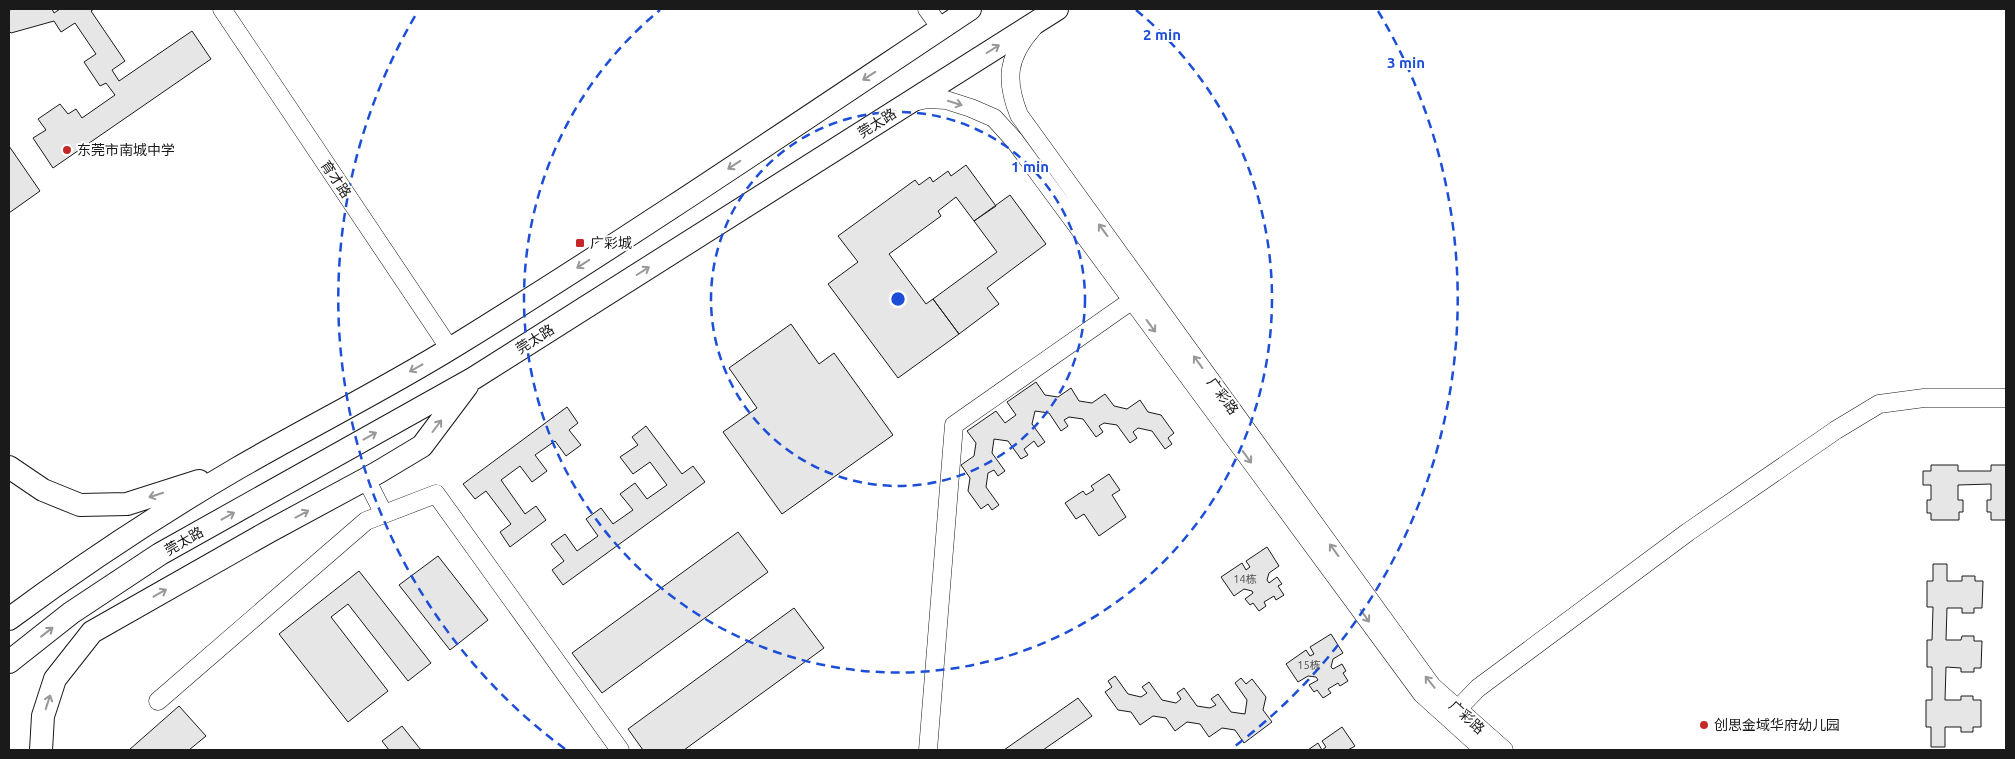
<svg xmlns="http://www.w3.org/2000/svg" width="2015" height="759" viewBox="0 0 2015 759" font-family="Ubuntu,'Noto Sans SC',sans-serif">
	<rect width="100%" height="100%" fill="#fff"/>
	<path fill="#e6e6e6" stroke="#1a1a1a" d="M14 9H52L54 13 60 9H94L91 11 125 61 112 70 119 81 192 31 211 59 53 168 33 138 46 130 38 119 60 104 68 114 76 109 82 118 115 95 106 83 100 86 84 62 96 54 75 23 61 32 54 21 11 33 9 31V10Z
		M9 146 40 191 9 213Z
		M966 165 996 206 974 221 956 197 938 211 941 216 889 254 926 304 933 299 959 334 898 378 828 284 858 262 838 236 915 180 919 185 930 177 933 182 948 171 951 176Z
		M1010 195 1046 244 987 288 999 304 959 334 933 299 997 252 974 221Z
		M791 324 819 364 834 353 893 435 782 514 723 432 757 408 729 368Z
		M1036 382 1045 395 1058 397 1071 388 1079 401 1092 403 1105 394 1114 406 1127 409 1140 400 1148 412 1161 415 1174 433 1168 438 1172 444 1165 449 1152 431 1138 428 1133 432 1137 438 1130 443 1117 425 1104 423 1099 426 1103 432 1096 437 1083 419 1069 417 1064 420 1068 426 1061 431 1049 413 1035 411 1032 424 1045 442 1038 447 1034 441 1024 449 1028 455 1021 459 1008 441 994 439 992 453 1005 471 998 476 994 470 988 473 986 487 999 505 992 510 988 504 981 509 968 491 970 478 961 465 974 456 976 443 967 431 996 411 1005 423 1016 415 1007 402Z
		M567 407 578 423 569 430 581 445 566 456 555 441 535 455 547 471 532 482 520 466 501 480 525 514 536 506 546 520 510 547 500 532 511 524 486 491 475 499 463 484Z
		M646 426 682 474 693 466 705 482 563 585 552 570 564 561 551 544 565 534 577 551 598 536 586 519 601 508 613 524 633 510 620 494 635 483 647 499 667 485 650 462 633 474 620 457 638 445 632 437Z
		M1931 465H1958V471H1991V465H2006V520H1991V512H1987V500H1991V484L1958 485V500H1963V512H1959V520H1931V513H1927V500H1931V485H1923V471H1931Z
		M1109 474 1120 490 1112 495 1126 517 1099 536 1084 514 1076 519 1065 503 1083 491 1086 495 1094 490 1091 486Z
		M738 532 768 572 602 693 572 653Z
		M1267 547 1279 566 1269 573 1267 580 1269 583 1277 577 1282 584 1278 586 1284 595 1276 600 1274 596 1264 602 1266 606 1259 611 1253 603 1250 605 1245 599 1253 593 1252 591 1244 589 1234 596 1221 577 1242 563 1246 570 1250 567 1246 561Z
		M438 556 488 620 450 650 399 585Z
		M1933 564H1947V581H1962V576H1975V581H1983L1982 608H1974V613H1962V608H1947L1946 640H1961L1962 636H1974V641H1982L1981 668H1974V672H1961V668L1946 667 1945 700H1961V696H1973V700H1981V727H1973V732H1961V727H1945V747H1931V727H1926V700H1932V667H1927V640H1932L1933 607H1927V581H1933Z
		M359 571 431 663 408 681 348 604 331 617 388 691 348 722 279 634Z
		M794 608 824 648 684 750H643L628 729Z
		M1331 634 1343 653 1333 659 1331 667 1333 669 1342 664 1346 671 1343 673 1348 681 1340 686 1338 683 1328 689 1331 693 1323 698 1317 690 1314 692 1309 685 1318 680 1316 677 1308 676 1298 682 1286 664 1306 650 1310 656 1314 654 1310 647Z
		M1115 676 1128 694 1141 697 1147 693 1142 687 1149 682 1162 700 1176 703 1181 699 1177 693 1184 688 1197 706 1210 708 1216 705 1211 699 1218 694 1231 712 1245 714 1247 700 1235 683 1241 678 1246 684 1252 679 1266 697 1263 710 1272 722 1244 743 1235 730 1222 728 1209 737 1200 724 1187 722 1175 731 1166 718 1153 716 1140 725 1131 712 1118 710 1105 692 1112 687 1108 681Z
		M1078 698 1092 716 1043 750H1004Z
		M179 706 206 736 189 750H129Z
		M402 726 421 750H389L382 741Z
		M1342 727 1355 746 1348 750H1308L1318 743 1322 750 1326 747 1322 741Z"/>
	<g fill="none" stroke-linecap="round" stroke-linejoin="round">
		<defs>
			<path id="minor" d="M222 9 450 349
				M927 9 941 28
				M1033 28C1007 57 1005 80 1019 115L1432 686 1504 750
				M913 102 928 99 946 100 971 108 994 118 1014 140 1422 694 1484 750
				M366 479 384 514
				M158 701 366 521 436 494 620 750
				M1451 716 1478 688 1688 532 1836 430 1879 404 1924 398H2006
				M928 750 954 425 1141 294"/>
			<path id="major" d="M9 467 43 490 80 505 127 504 199 481
				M9 619C82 565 159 514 238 468 309 427 383 390 453 347 628 239 799 123 970 9
				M9 662 71 613 160 554 474 378 1057 9
				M41 750 43 716 55 679 92 632 268 532 377 473 422 446 467 386"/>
		</defs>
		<use href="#minor" stroke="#1a1a1a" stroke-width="19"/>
		<use href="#major" stroke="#1a1a1a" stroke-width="24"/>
		<use href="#minor" stroke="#fff" stroke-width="18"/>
		<use href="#major" stroke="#fff" stroke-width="22"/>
	</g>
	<defs><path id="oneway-shaft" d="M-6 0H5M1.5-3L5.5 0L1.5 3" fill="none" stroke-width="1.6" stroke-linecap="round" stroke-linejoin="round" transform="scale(1.25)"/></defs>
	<g stroke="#989898">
		<use href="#oneway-shaft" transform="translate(993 49) rotate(-32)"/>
		<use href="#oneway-shaft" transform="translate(869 76) rotate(147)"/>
		<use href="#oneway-shaft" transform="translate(955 103) rotate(18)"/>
		<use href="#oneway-shaft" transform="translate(734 165) rotate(147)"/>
		<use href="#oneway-shaft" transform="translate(1103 230) rotate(-126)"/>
		<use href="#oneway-shaft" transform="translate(583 264) rotate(147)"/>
		<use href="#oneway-shaft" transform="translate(643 271) rotate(-32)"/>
		<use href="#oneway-shaft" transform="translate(1151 326) rotate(54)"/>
		<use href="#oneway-shaft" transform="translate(1198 362) rotate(-126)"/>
		<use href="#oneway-shaft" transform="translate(416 368) rotate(151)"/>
		<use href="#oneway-shaft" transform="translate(437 426) rotate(-53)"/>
		<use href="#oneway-shaft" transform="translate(370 436) rotate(-29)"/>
		<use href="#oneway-shaft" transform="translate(1247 457) rotate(54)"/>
		<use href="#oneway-shaft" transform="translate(156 495) rotate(162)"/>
		<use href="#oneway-shaft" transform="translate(302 514) rotate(-28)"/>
		<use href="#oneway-shaft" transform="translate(228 516) rotate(-29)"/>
		<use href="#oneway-shaft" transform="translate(1334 550) rotate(-126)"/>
		<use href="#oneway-shaft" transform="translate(160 593) rotate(-29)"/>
		<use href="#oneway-shaft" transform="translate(1365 616) rotate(54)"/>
		<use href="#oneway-shaft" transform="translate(47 632) rotate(-38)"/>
		<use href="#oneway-shaft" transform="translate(1430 682) rotate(-129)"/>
		<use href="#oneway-shaft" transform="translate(48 702) rotate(-72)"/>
	</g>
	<g fill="none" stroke="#1d4ed8" stroke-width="2.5" stroke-dasharray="9 6">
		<circle cx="898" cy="299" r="187"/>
		<path d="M1136 10A374 374 0 1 1 660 10"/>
		<path d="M565 749A560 560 0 0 1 418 11M1378 11A560 560 0 0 1 1231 749"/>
	</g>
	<g fill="#c62828" stroke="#fff" stroke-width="2">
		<circle cx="67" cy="150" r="5"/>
		<rect x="575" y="238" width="10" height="10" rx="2.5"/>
		<circle cx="1704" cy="725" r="5"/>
	</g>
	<g text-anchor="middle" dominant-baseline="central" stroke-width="4" stroke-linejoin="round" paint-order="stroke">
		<g font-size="11" fill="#4d4d4d">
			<text x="1245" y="579">14栋</text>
			<text x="1309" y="665">15栋</text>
		</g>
		<g font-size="14" fill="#1a1a1a" stroke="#fff">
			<text transform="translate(877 123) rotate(-32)">莞太路</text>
			<text transform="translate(336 179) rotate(56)">育才路</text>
			<text transform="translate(535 339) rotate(-32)">莞太路</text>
			<text transform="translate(1223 396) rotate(54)">广彩路</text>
			<text transform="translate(184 541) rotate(-30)">莞太路</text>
			<text transform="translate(1467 717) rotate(42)">广彩路</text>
		</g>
		<g font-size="14" fill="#1a1a1a" stroke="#fff" text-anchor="start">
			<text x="77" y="150">东莞市南城中学</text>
			<text x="590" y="243">广彩城</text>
			<text x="1714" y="725">创思金域华府幼儿园</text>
		</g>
	</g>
	<circle cx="898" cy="299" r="8" fill="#1d4ed8" stroke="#fff" stroke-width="2.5"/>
	<g font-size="15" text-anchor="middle" font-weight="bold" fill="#1d4ed8" stroke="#fff" stroke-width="4" stroke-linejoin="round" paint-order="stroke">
		<text x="1162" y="40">2 min</text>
		<text x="1406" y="68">3 min</text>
		<text x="1030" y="172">1 min</text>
	</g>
	<rect width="2015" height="759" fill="none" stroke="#1a1a1a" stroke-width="20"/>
</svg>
